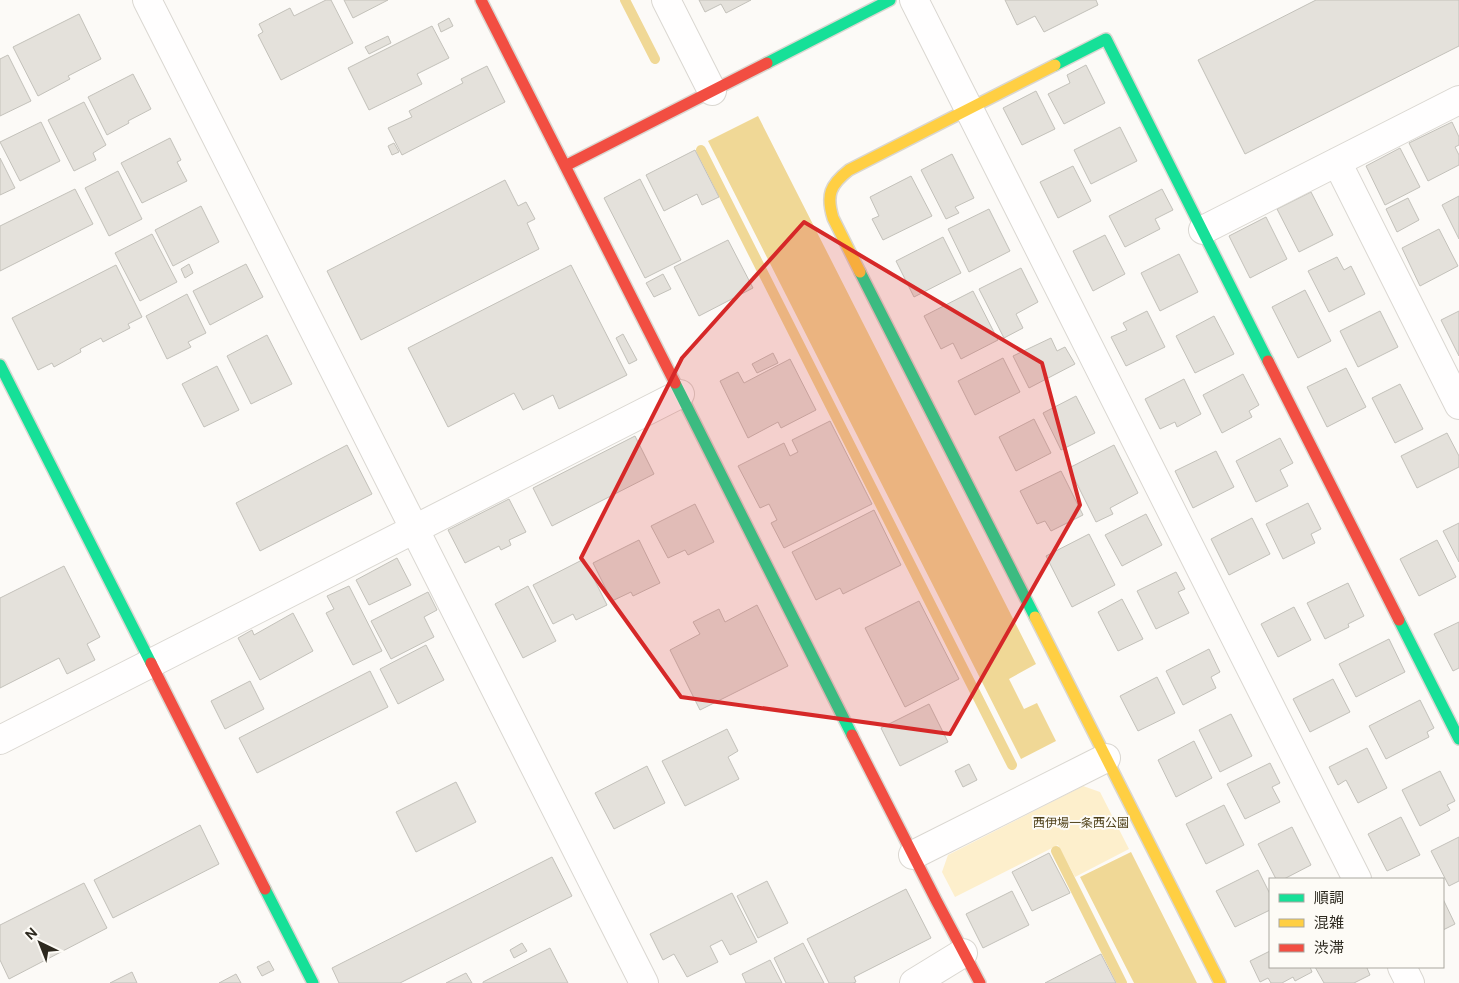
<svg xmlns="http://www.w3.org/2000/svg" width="1459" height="983" viewBox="0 0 1459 983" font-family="'DM Sans','Noto Sans JP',sans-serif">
	<rect width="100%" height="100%" fill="#fcfaf7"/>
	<path fill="#fdefcc" d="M1083 786 1100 792 1129 849 1075 877 1058 845 955 897 942 872 948 855Z"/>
	<path fill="#f0d896" d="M758 116 1036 664 1009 679 1024 709 1037 703 1056 741 1021 759 708 141Z
		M1131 852 1197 983H1134L1080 877Z"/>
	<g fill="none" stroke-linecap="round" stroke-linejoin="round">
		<path stroke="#f0d896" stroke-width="10" d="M625 0 655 59
			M701 150 1012 765
			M1056 851 1122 983"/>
	</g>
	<path fill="#e4e1db" stroke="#c3c1ba" d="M326 0H331L353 43 281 80 258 35 263 32 259 24 290 8 294 16Z
		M344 0H388L353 18Z
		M699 0H751L726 13 721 4 705 12Z
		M1005 0H1096L1098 5 1044 32 1035 16 1017 25Z
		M1316 0H1459V46L1245 154 1198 60Z
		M79 14 101 59 68 76 70 79 38 96 13 47Z
		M449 18 453 26 441 32 438 24Z
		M432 26 449 58 417 74 422 84 369 110 348 68Z
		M388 36 391 43 369 54 365 47Z
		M8 55 31 101 0 116V59Z
		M1086 65 1105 103 1064 124 1048 94 1070 83 1067 75Z
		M487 66 505 102 402 155 388 128 412 117 409 111 463 83 461 79Z
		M133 74 151 109 128 121 129 123 107 135 88 97Z
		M1036 91 1055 129 1022 145 1003 108Z
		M84 102 106 145 93 153 96 160 74 171 48 120Z
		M41 122 60 161 20 181 0 142Z
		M1452 122 1459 137V145L1455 147 1459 155V165L1428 181 1409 143Z
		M1120 127 1137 161 1091 184 1074 150Z
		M170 138 181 160 177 162 187 181 142 203 121 163Z
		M394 143 399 152 392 155 388 146Z
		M1400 148 1420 187 1385 205 1366 166Z
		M695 150 719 197 702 205 697 194 664 211 646 175Z
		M952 154 974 198 955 207 959 213 946 219 921 170Z
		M0 158 15 188 0 195Z
		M1073 166 1091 201 1058 218 1040 182Z
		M118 171 142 219 109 236 85 188Z
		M911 176 932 216 883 240 872 219 879 216 870 197Z
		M640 179 681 260 645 278 604 198Z
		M505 180 518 206 526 202 535 219 527 223 539 249 361 340 327 271Z
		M75 189 93 224 0 271V226Z
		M1162 189 1173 210 1155 219 1160 229 1125 247 1109 216Z
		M1311 192 1333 235 1299 252 1277 209Z
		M1459 196V239L1442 205Z
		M1408 198 1419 220 1397 232 1386 209Z
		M201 206 219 242 173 266 155 230Z
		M989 209 1010 251 969 272 948 229Z
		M1266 217 1287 259 1250 278 1229 236Z
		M1439 229 1458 266 1420 286 1402 248Z
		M152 234 177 282 140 301 115 253Z
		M1105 235 1125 274 1093 291 1073 251Z
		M943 237 961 273 914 297 896 261Z
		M728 240 753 288 699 316 674 267Z
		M1179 254 1198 292 1160 311 1141 273Z
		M1337 257 1344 270 1351 266 1365 294 1329 312 1308 271Z
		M189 264 193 273 185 278 181 269Z
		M246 264 263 297 210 325 193 291Z
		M116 265 142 317 128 324 130 328 103 342 101 338 80 349 81 352 54 367 52 363 38 370 12 318Z
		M571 265 627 375 559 409 553 395 523 410 514 393 448 427 408 348Z
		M1021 268 1038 302 1016 314 1023 328 1004 338 979 289Z
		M663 274 671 289 654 297 646 283Z
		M1305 290 1331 341 1298 358 1272 307Z
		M973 291 998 340 961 359 953 343 941 349 924 316Z
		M187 294 206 333 188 342 191 347 167 359 146 316Z
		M1147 311 1165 347 1126 366 1111 337 1127 330 1123 323Z
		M1380 311 1398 347 1358 367 1340 331Z
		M1459 311V356L1441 320Z
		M1214 316 1234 354 1195 373 1176 336Z
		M623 334 637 360 629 364 616 338Z
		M267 335 292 384 251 404 227 356Z
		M1051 338 1057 351 1065 347 1075 364 1029 388 1013 356Z
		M773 353 778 363 757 373 752 364Z
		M1003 358 1020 392 975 415 958 381Z
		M790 359 816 410 781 428 778 422 748 438 720 381 738 372 744 383Z
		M217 366 239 410 204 427 182 384Z
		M1346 368 1366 407 1327 427 1307 387Z
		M1243 374 1259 405 1249 411 1252 417 1222 433 1203 395Z
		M1184 379 1201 414 1177 427 1175 422 1160 429 1145 399Z
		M1400 384 1423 429 1395 443 1372 398Z
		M1076 396 1095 433 1061 450 1043 413Z
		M1034 419 1051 453 1016 471 999 437Z
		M830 421 872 504 784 548 771 523 777 520 769 504 760 508 738 466 784 443 790 456 798 452 792 440Z
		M1447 433 1459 456V467L1417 488 1401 456Z
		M635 436 654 474 552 526 533 488Z
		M1280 438 1293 463 1280 470 1288 486 1256 502 1236 461Z
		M347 445 372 494 260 551 236 503Z
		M1114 445 1138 493 1110 508 1113 514 1096 522 1069 468Z
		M1216 451 1234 487 1193 508 1175 471Z
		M1061 471 1083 515 1051 531 1045 521 1037 524 1020 491Z
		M509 499 526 532 509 540 511 545 501 550 499 546 465 563 448 530Z
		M1308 503 1321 529 1311 534 1315 543 1283 559 1266 524Z
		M695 504 714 542 688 555 685 550 668 558 651 526Z
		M874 510 901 565 843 594 840 588 816 600 792 552Z
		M1146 514 1162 545 1122 566 1105 535Z
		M1252 518 1270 554 1229 575 1211 539Z
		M1459 523V562L1443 531Z
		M1089 534 1115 585 1072 607 1046 556Z
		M639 540 660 583 633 596 631 592 612 601 593 563Z
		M1437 540 1456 577 1419 596 1400 559Z
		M397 558 411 585 369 605 356 580Z
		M584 559 607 605 576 620 573 614 553 624 533 585Z
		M64 566 100 637 87 644 95 660 67 674 59 658 0 688V598Z
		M1176 572 1185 589 1178 592 1189 613 1156 629 1137 591Z
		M1348 583 1364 616 1348 624 1349 627 1325 639 1307 603Z
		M349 586 382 651 353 665 326 613 334 609 327 596Z
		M528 586 556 641 523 658 495 604Z
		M428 592 437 610 424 617 434 637 391 659 371 621Z
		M1122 599 1143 639 1118 651 1098 612Z
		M919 601 959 679 905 707 865 628Z
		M757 605 788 666 700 710 670 650 700 634 693 622 719 609 725 622Z
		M1294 607 1311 640 1278 657 1261 624Z
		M293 613 313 651 260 680 238 638 252 630 254 635Z
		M1459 622V668L1453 671 1434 634Z
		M1389 639 1405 672 1356 697 1339 664Z
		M426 645 444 680 398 704 380 669Z
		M1209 649 1220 672 1211 677 1216 688 1183 705 1166 671Z
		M370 671 388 707 257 773 239 738Z
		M1157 677 1175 713 1138 731 1120 696Z
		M1333 679 1350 712 1310 732 1293 699Z
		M250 681 264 709 225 729 211 701Z
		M1420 700 1434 728 1427 732 1429 737 1386 759 1369 726Z
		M929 704 948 742 900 766 881 728Z
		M1231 714 1252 756 1220 772 1199 730Z
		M727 729 738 751 728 757 739 779 685 806 662 761Z
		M1194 741 1212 778 1176 797 1158 760Z
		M1367 748 1387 788 1358 803 1346 780 1338 785 1329 767Z
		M1270 763 1280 783 1272 787 1280 802 1245 819 1227 784Z
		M969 764 977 780 963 787 955 771Z
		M647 766 665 803 614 829 595 793Z
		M1440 771 1455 801 1447 805 1450 810 1420 826 1402 790Z
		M456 782 476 822 416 852 396 812Z
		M1224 805 1244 845 1206 864 1186 824Z
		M1401 817 1420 855 1387 871 1368 834Z
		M200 825 219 864 113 918 94 880Z
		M1292 827 1311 865 1284 879H1276L1258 844Z
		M1459 837V881L1449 886 1431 851Z
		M1049 853 1070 893 1032 911 1012 872Z
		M552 857 572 896 400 983H339L332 968Z
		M1258 870 1270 894V910L1235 927 1216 891Z
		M767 881 788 923 758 938 737 896Z
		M84 883 107 928 9 979 0 960V925Z
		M906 889 931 938 854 977 856 982 853 983H829L807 939Z
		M1012 891 1029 925 983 948 966 914Z
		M732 893 757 942 730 955 722 940 710 946 718 962 687 977 674 954 663 960 650 934Z
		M1443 899 1455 924 1443 930Z
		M522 943 527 951 514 958 510 950Z
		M803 943 824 983H786L774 958Z
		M550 948 568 983H483V982Z
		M1270 951V967H1310L1312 972 1295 981 1293 977 1282 983H1271L1268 978 1260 982 1250 961Z
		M1101 954 1116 983H1045Z
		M770 960 782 983H746L742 974Z
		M269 961 274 970 262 976 257 967Z
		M1315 967H1370L1367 968 1370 975 1354 983H1324Z
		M132 972 137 983H110Z
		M466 973 472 983H446Z
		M236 974 241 983H219Z"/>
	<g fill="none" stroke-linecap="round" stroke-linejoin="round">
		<defs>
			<path id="street" d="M147 0 644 983
				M666 0 712 91
				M914 0 1357 879
				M1337 162 1459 405
				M1203 230 1459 100
				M0 740 680 394
				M913 855 1106 758
				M1402 967 1410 983
				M914 983 963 953"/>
			<path id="fast" d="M767 63 890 0
				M1055 65 1106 39 1268 361
				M860 272 1035 617
				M0 365 151 663
				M675 383 852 735
				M1399 620 1459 739
				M265 889 313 983"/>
			<path id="slow" d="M860 272 833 218C826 195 830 185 849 170L1055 65
				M1035 617 1220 983"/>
			<path id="jam" d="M481 0 675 383
				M565 166 767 63
				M1268 361 1399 620
				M151 663 265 889
				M852 735 936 900 980 983"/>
		</defs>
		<use href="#street" stroke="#dad7d1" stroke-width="30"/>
		<use href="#fast" stroke="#dad7d1" stroke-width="14"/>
		<use href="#slow" stroke="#dad7d1" stroke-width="14"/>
		<use href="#jam" stroke="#dad7d1" stroke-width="14"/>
		<use href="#street" stroke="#fffefe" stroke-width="28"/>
		<use href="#fast" stroke="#16e098" stroke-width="11"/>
		<use href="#slow" stroke="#ffcf43" stroke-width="11"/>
		<use href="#jam" stroke="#f24e42" stroke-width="11"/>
	</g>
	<path fill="#d62828" fill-opacity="0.2" stroke="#d62828" stroke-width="4" stroke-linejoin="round" d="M804 222 1042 363 1080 505 950 734 681 697 581 558 682 358Z"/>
	<g text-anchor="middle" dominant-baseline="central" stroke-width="4" stroke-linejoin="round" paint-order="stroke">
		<g font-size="12" fill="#4d3f17" stroke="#fdfbf6">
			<text x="1081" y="823">西伊場一条西公園</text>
		</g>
	</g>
	<rect x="1269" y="878" width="175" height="90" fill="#fdfbf6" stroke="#aaa7a0"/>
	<rect x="1279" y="894" width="25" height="8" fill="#16e098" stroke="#aaa7a0"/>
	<text x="1314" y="903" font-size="15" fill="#2d291f">順調</text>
	<rect x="1279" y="919" width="25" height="8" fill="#ffcf43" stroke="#aaa7a0"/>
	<text x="1314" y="928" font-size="15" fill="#2d291f">混雑</text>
	<rect x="1279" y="944" width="25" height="8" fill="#f24e42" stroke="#aaa7a0"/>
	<text x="1314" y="953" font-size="15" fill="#2d291f">渋滞</text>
	<g transform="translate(40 943) rotate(317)" stroke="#fdfbf6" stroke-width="4" paint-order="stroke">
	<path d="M0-4L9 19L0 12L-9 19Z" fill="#2d291f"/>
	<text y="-8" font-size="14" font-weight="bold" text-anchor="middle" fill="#2d291f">N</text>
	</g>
</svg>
